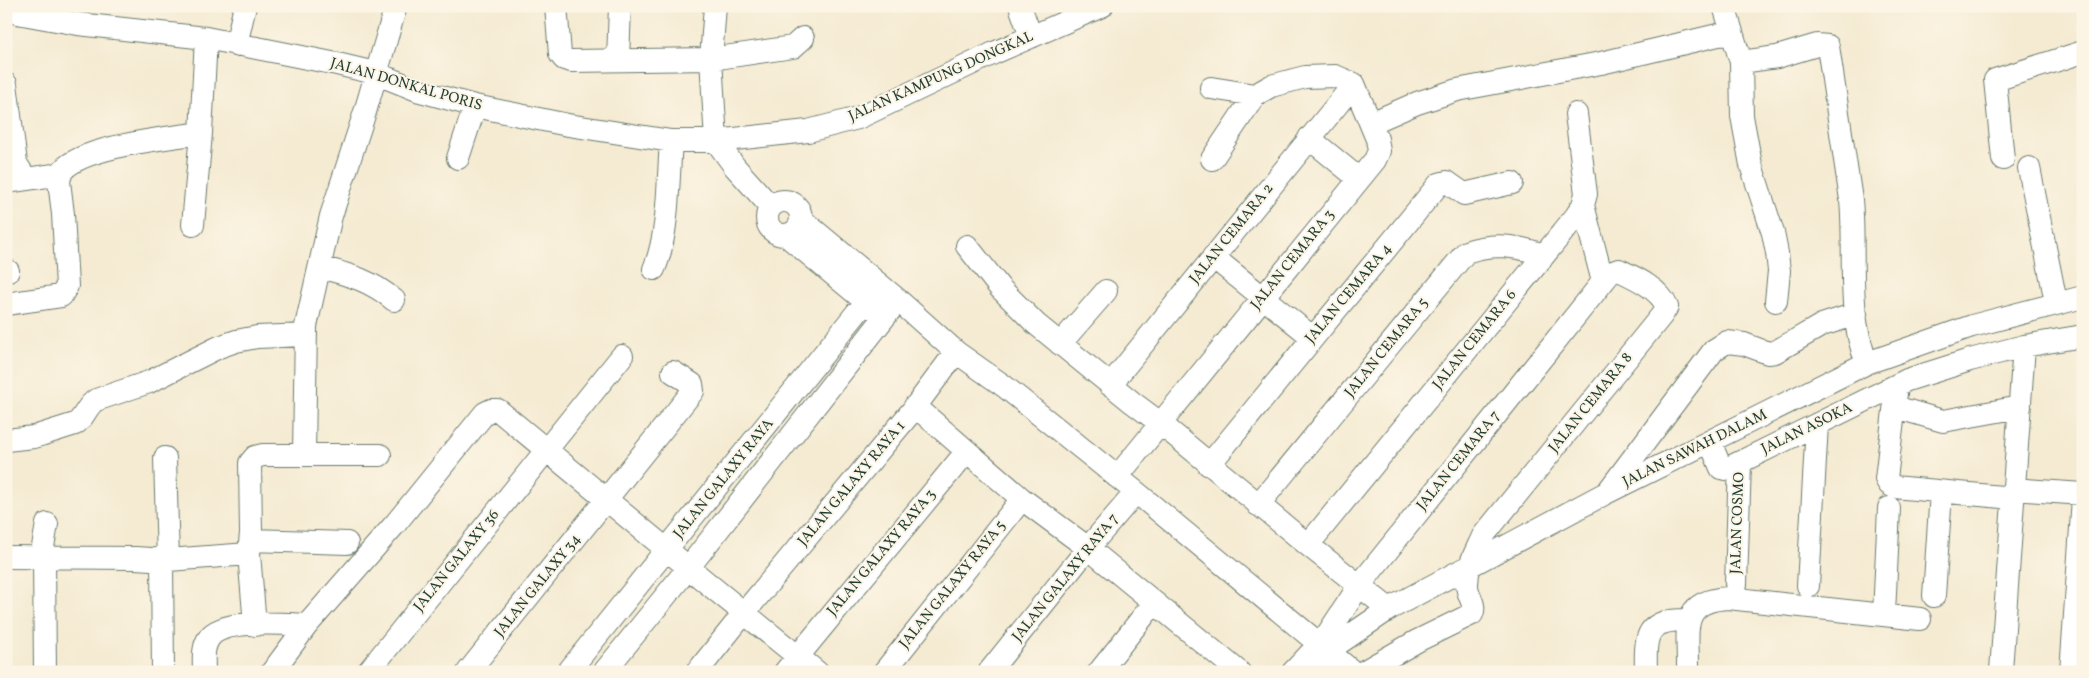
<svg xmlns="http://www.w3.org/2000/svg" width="2089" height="678" viewBox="0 0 2089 678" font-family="Vollkorn,serif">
	<rect width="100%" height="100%" fill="#fcf5e5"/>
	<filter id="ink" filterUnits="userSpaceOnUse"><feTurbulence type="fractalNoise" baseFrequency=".02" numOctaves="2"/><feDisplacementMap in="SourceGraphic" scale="10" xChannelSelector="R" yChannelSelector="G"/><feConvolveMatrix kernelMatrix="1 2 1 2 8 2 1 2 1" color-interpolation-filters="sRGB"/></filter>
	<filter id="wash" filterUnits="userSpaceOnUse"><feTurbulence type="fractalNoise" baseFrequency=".0096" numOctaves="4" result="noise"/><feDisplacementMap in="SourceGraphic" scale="20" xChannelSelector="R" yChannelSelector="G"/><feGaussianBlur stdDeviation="1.12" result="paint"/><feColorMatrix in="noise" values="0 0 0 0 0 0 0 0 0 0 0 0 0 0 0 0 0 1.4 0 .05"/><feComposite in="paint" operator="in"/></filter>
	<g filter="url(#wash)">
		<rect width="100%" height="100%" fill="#f5ebd3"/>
	</g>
	<g filter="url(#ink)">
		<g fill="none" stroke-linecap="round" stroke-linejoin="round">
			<defs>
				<path id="minor" d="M556 6 560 54 564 59 571 61 711 59 793 47 803 38
					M715 6 711 59 716 141 735 167 771 207
					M1020 6 1031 37
					M1724 6 1741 62 1742 116 1751 165 1773 233 1777 253 1779 271 1776 301
					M6 11 78 24 206 38 337 64 375 73 420 91 475 106 568 125 671 141H716L808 131 858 118 994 53 1102 6
					M236 45 245 6
					M618 60 620 6
					M1741 62 1777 57 1817 45 1828 46 1851 200C1856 254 1846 312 1867 363
					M6 84 16 163 26 179
					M1211 88 1255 95 1271 86 1305 77 1335 76 1354 84
					M1371 123 1417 103 1457 90 1601 63 1718 35 1732 34
					M1309 138 1359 179
					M458 158 475 106
					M1212 159 1255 95
					M2003 159 1995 80 2083 52
					M2029 168 2056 302
					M6 182 61 174
					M767 218a17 17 0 1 1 34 0a17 17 0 1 1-34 0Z
					M1583 205 1603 282
					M802 220 898 300 956 352 1004 386 1136 492 1353 672
					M193 225 201 133 206 38
					M787 236 876 310
					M967 246 1000 288 1036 324 1132 402 1160 423 1308 545 1389 609
					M1213 257 1312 337
					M320 267C350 275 370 280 394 300
					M654 269C669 235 668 179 671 141
					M6 271H8
					M6 304 61 296 67 286 63 214 59 181C60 177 61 173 63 170 84 146 169 138 201 133
					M1060 344 1106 291
					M1110 385 1354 84
					M1897 385 1886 479 1889 484 1894 487 2013 498
					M915 406 1022 499 1088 548 1239 672
					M1895 407 1943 421 2020 407
					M6 440 34 437 75 424C85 418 86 406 96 400L149 382 219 347 236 341 257 337 306 335
					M1710 442 1721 468 1726 469 1907 380 1970 360 2024 346 2083 336
					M304 455 306 326 331 216 365 112 396 6
					M165 458 168 560
					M1209 465 1439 184 1447 182 1464 194 1512 183
					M1117 477 1375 160 1379 151 1377 139 1354 84
					M2013 489 2083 494
					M1609 490 1714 350 1727 342 1744 344 1768 353 1775 352 1822 325 1856 314
					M1258 505 1466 252C1493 242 1517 246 1544 255
					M251 540 347 543
					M1308 545 1576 216 1583 205 1586 194 1576 114
					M249 554 255 625
					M6 557 135 558 168 560 249 554 251 533 250 463 255 457 263 455H380
					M44 557 45 672
					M41 558 47 524
					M162 559 163 672
					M1736 584 1740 463
					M1808 586 1817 424
					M1934 596 1941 492
					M1884 614 1889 508
					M1320 662 1329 650 1389 609 1606 493 1867 363 1972 326 2083 297
					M2001 671 2024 346
					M204 672C204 660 202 648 209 638 223 618 284 624 307 625
					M272 672 307 625 396 523 485 413 491 410H498L712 587 817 672
					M368 672 622 356
					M468 672 693 391 692 384 673 372
					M568 672 879 285
					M604 672 689 567 898 300
					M697 672 744 613 912 411 956 352
					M785 672 967 451
					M884 672 1022 499
					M989 672 1088 548 1136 492
					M1099 672 1154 603
					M1293 672 1325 638 1359 586 1610 273 1619 270C1636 278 1660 289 1667 307L1662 315 1483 536C1476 552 1467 566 1467 584 1466 594 1477 604 1472 614L1417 641 1363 672
					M1646 672C1645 635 1645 619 1689 620
					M1688 672C1689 632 1677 601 1728 598L1920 619
					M2071 672 2083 499"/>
			</defs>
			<use href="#minor" stroke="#6a7a6c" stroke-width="24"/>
			<use href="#minor" stroke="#fff" stroke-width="22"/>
		</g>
	</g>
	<g text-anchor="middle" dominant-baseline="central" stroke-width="4" stroke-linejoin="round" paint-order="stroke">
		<g font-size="15" fill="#1f3d34" stroke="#fcf5e5">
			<text transform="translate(941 77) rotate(-24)">JALAN KAMPUNG DONGKAL</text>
			<text transform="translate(406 85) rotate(16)">JALAN DONKAL PORIS</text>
			<text transform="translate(1232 234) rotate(-51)">JALAN CEMARA 2</text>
			<text transform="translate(1293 260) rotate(-51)">JALAN CEMARA 3</text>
			<text transform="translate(1349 294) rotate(-50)">JALAN CEMARA 4</text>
			<text transform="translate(1475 340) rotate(-51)">JALAN CEMARA 6</text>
			<text transform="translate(1387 348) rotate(-51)">JALAN CEMARA 5</text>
			<text transform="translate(1591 403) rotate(-51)">JALAN CEMARA 8</text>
			<text transform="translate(1807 429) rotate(-26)">JALAN ASOKA</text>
			<text transform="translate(1695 449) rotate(-26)">JALAN SAWAH DALAM</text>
			<text transform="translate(1459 461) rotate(-51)">JALAN CEMARA 7</text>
			<text transform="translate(724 479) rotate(-51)">JALAN GALAXY RAYA</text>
			<text transform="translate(852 484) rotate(-50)">JALAN GALAXY RAYA 1</text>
			<text transform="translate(1738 523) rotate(-88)">JALAN COSMO</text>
			<text transform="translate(882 553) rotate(-50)">JALAN GALAXY RAYA 3</text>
			<text transform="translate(457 561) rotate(-51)">JALAN GALAXY 36</text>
			<text transform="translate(1066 578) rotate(-51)">JALAN GALAXY RAYA 7</text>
			<text transform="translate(953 585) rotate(-51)">JALAN GALAXY RAYA 5</text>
			<text transform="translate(538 586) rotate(-51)">JALAN GALAXY 34</text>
		</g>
	</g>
	<rect width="2089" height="678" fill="none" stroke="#fcf5e5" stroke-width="25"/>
</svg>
